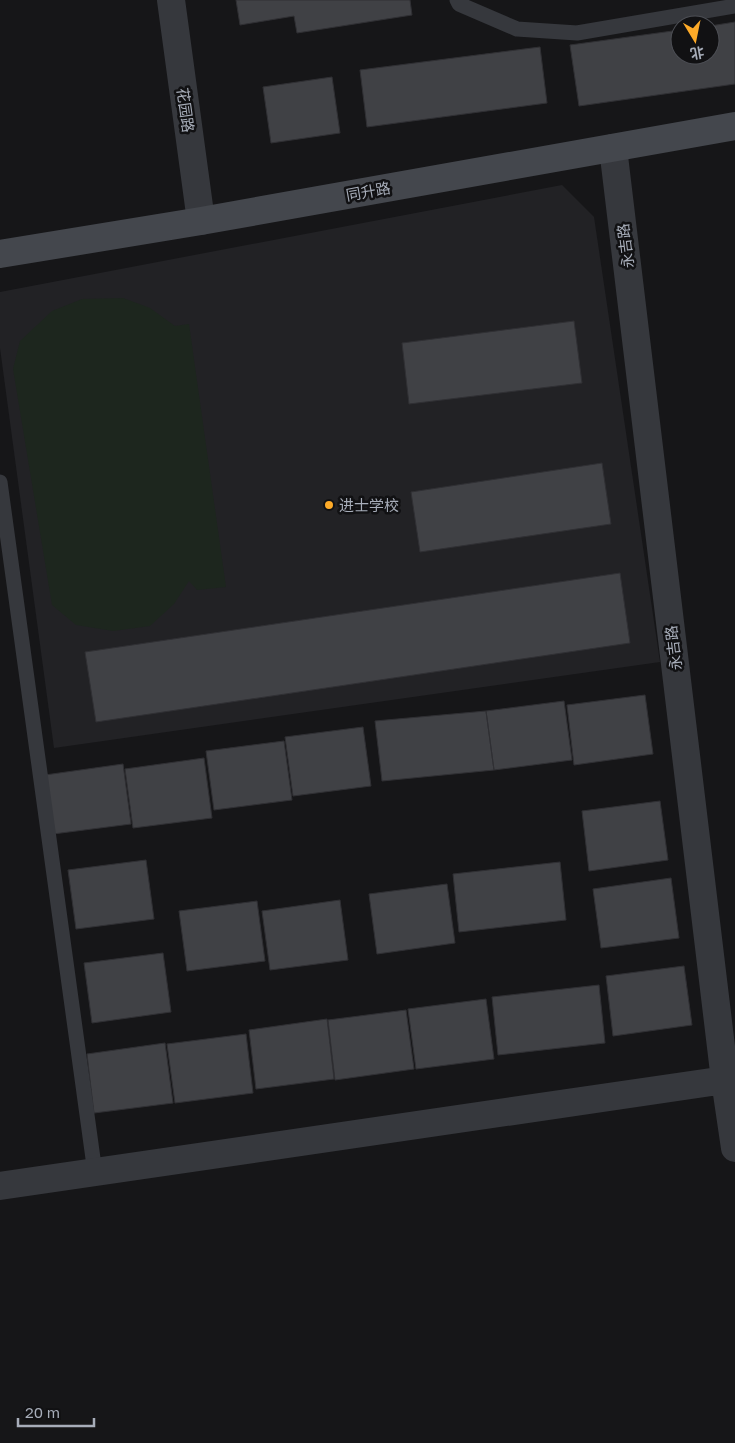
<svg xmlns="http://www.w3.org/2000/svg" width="735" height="1443" viewBox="0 0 735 1443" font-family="'Golos Text','Noto Sans SC',sans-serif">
	<rect width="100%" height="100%" fill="#161618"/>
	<path fill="#222225" d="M562 185 594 217 660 662 54 748 0 348V292Z"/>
	<path fill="#1d261e" d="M123 298 150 308 175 326 189 324 226 587 197 590 189 581 174 604 150 626 113 631 76 625 52 605 13 369 20 341 52 311 82 299Z"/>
	<path fill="#404145" stroke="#303034" d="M236 0H410L412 15 297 33 294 16 240 25Z
		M735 22V84L579 106 570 45 680 30V55H710V26Z
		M540 47 547 103 367 127 360 70Z
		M332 77 340 133 271 143 263 87Z
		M574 321 582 383 409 404 402 343Z
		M602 463 611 524 420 552 411 492Z
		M620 573 630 643 96 722 85 652Z
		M645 695 653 754 574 765 567 705Z
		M564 701 572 760 494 770 486 711Z
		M486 711 494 770 382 781 375 721Z
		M363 727 371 786 293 796 285 737Z
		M284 741 292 800 214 810 206 751Z
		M204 758 212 818 133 828 125 769Z
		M123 764 131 824 53 834 45 775Z
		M660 801 668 860 589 871 582 811Z
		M146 860 154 919 76 929 68 870Z
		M560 862 566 920 459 932 453 874Z
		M671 878 679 938 601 948 593 889Z
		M447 884 455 943 377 954 369 894Z
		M340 900 348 960 270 970 262 911Z
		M257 901 265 961 187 971 179 911Z
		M163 953 171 1012 92 1023 84 963Z
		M684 966 692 1025 613 1036 606 976Z
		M599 985 605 1043 498 1055 492 997Z
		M486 999 494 1059 416 1069 408 1009Z
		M406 1010 414 1069 335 1080 328 1020Z
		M327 1019 334 1079 256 1089 249 1030Z
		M246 1034 253 1093 175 1103 167 1044Z
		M165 1043 173 1103 94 1113 87 1054Z"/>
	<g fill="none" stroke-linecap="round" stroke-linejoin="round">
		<path stroke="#36383d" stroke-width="15" d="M457 0 459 4 517 29 577 33 735 6
			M0 482 95 1173"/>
		<path stroke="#36383d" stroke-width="28" d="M171 0 201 221
			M613 148 725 1080 735 1148
			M0 1186 725 1080"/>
		<path stroke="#44474d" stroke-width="28" d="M0 254 201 221 735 126"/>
	</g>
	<circle fill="#fdaa28" stroke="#111113" stroke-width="2" cx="329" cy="505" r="5"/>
	<g text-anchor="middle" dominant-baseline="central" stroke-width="5" stroke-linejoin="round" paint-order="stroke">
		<g font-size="15" fill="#a7adb9" stroke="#111113">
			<text transform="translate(186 110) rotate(82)">花园路</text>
			<text transform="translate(368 191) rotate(-10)">同升路</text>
			<text transform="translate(625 246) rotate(-97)">永吉路</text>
			<text transform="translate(673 648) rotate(-97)">永吉路</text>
		</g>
		<g font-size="15" fill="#a7adb9" stroke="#111113" text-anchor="start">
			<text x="339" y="505">进士学校</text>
		</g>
	</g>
	<g transform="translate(695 40) rotate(170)"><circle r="24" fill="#111113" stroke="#4d4f55"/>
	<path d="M0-4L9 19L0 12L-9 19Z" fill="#fdaa28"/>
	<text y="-8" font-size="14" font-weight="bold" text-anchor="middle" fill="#a7adb9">北</text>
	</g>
	<path d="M18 1418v8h76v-8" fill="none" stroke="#a7adb9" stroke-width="2.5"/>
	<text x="25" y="1418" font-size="15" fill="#a7adb9" stroke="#111113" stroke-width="4" paint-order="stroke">20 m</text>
</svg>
